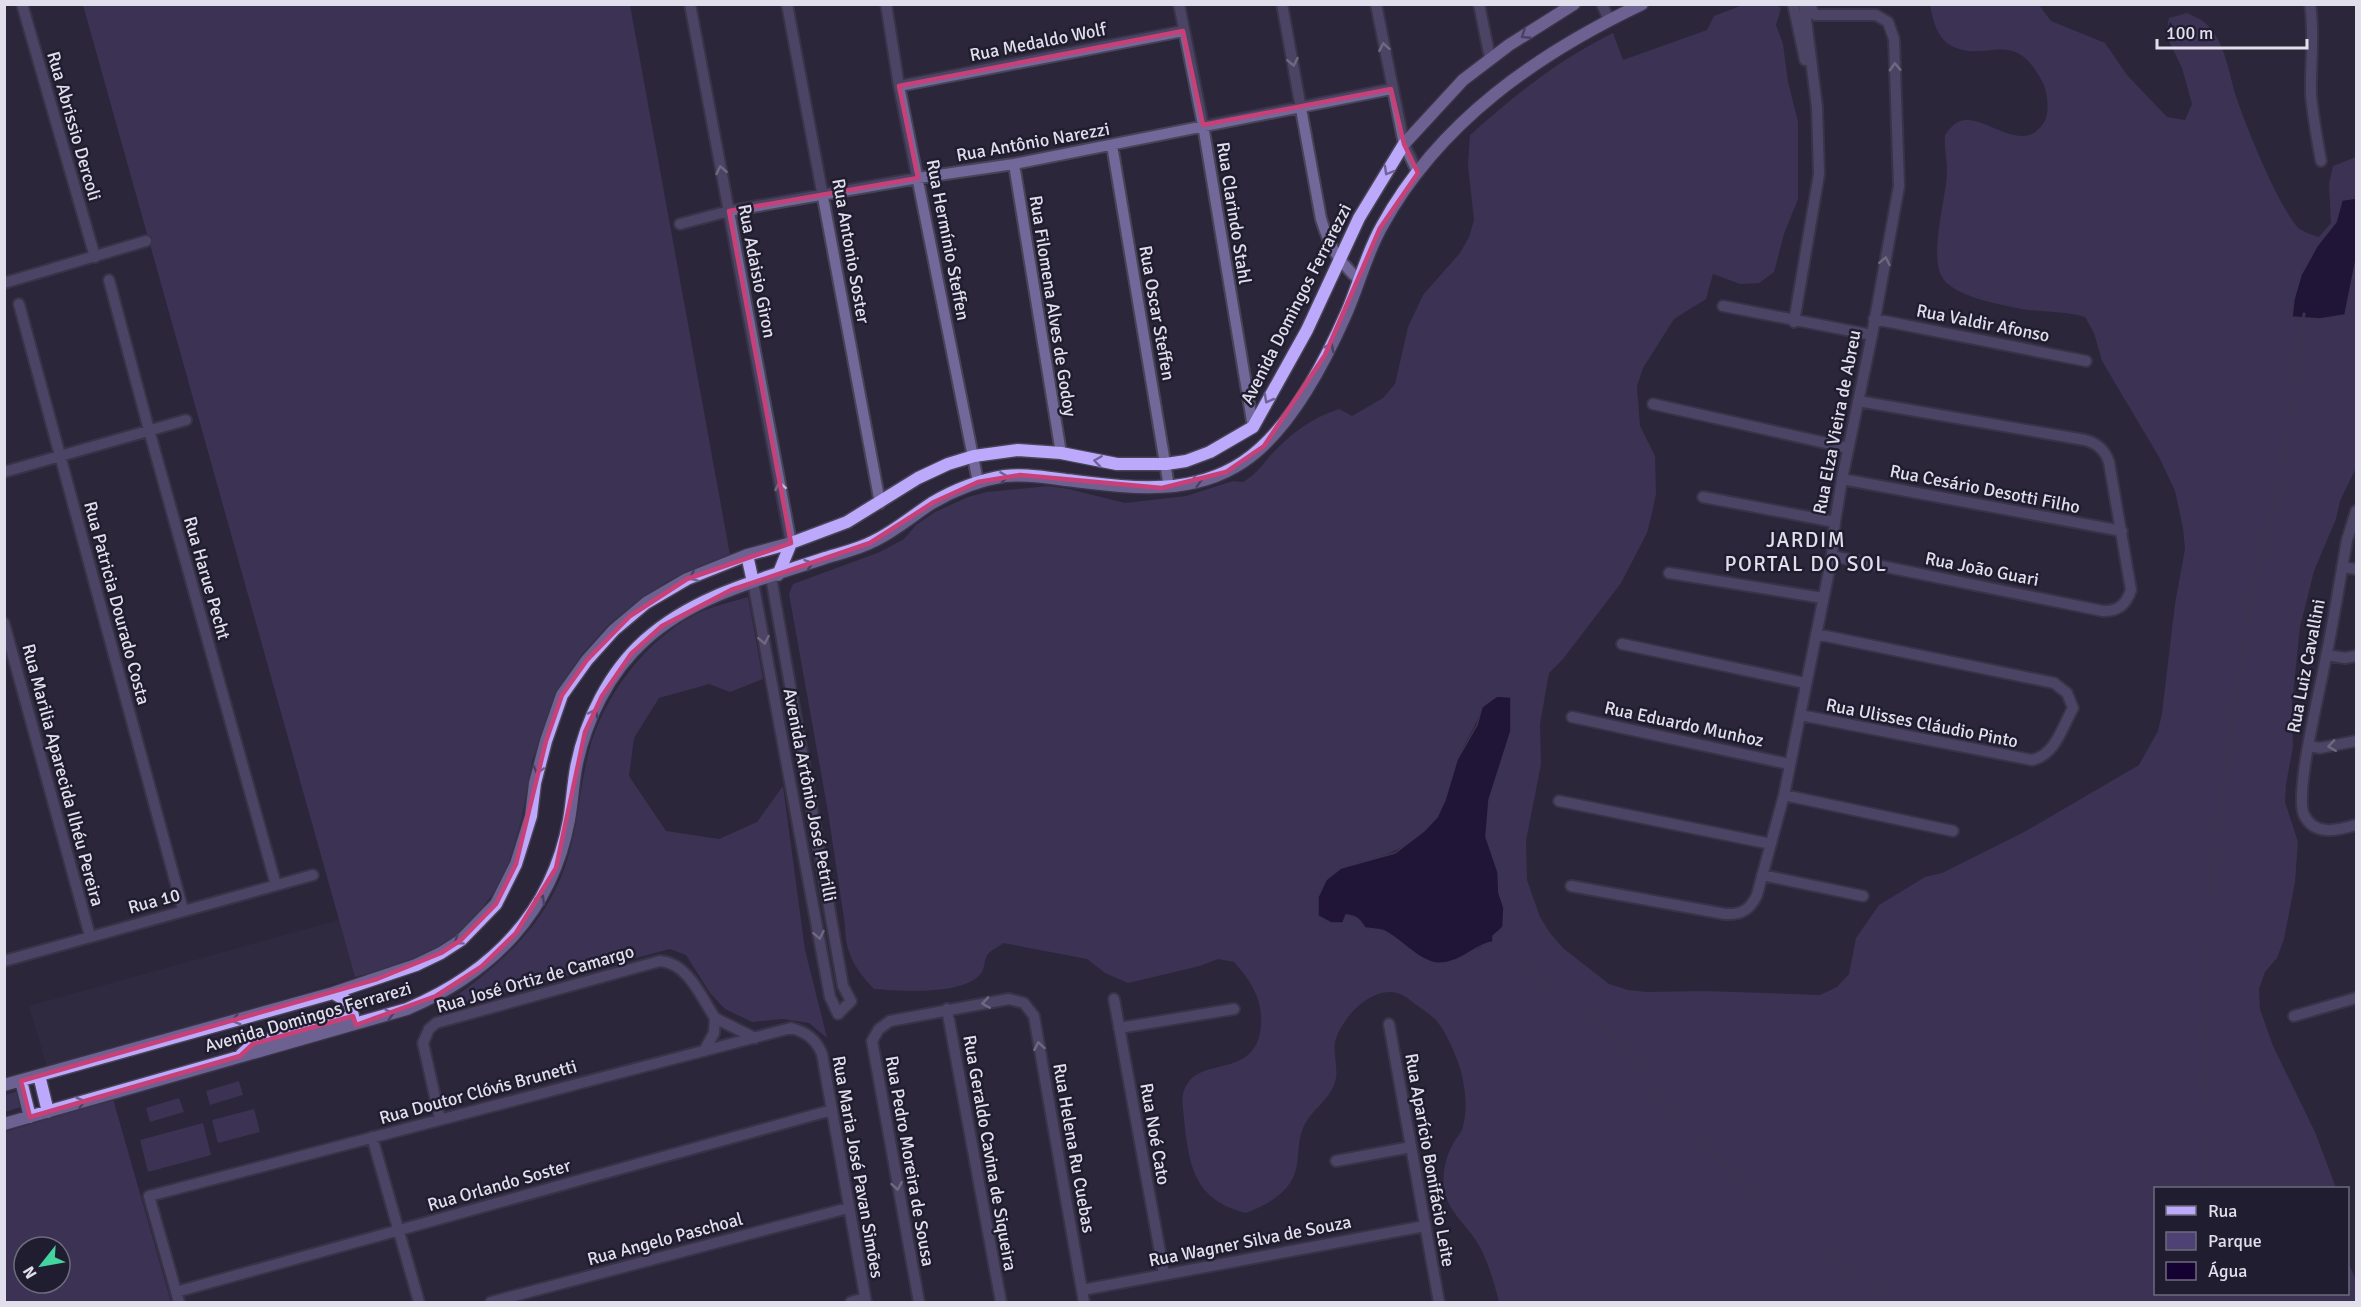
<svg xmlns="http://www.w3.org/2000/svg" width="2361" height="1307" viewBox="0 0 2361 1307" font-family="Signika,sans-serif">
	<rect width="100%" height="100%" fill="#2b263a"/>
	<path fill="#363049" d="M339 920 355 977 48 1070 29 1006Z"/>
	<path fill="#4e4173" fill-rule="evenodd" d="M83 5H630L730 555 666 582 610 623 582 654 557 691 532 761 522 818 504 879 467 928 436 950 401 966 355 977Z
		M1743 5H1776L1781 8 1776 25 1783 44 1788 82 1798 122V199L1784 234 1774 272 1759 283 1740 284 1713 274 1706 299 1674 319 1643 368 1637 386 1640 426 1655 456 1656 494 1652 513 1647 533 1621 583 1563 659 1549 673 1540 724 1541 764 1526 841 1527 880 1540 917 1550 933 1563 948 1609 984 1628 990 1647 992 1704 991 1820 995 1837 987 1849 974 1856 938 1879 905 1925 877 1942 873 2026 831 2139 765 2158 731 2162 713 2175 604 2185 549 2183 528 2175 491 2159 457 2102 361 2094 333 2085 317C2061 310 2037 313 2012 307 1993 303 1957 296 1944 280 1927 259 1947 197 1947 171 1947 159 1944 147 1945 135 1948 131 1953 124 1958 122 1982 110 2020 157 2043 124 2049 116 2048 102 2046 93 2045 84 2039 76 2034 68 2009 33 1984 61 1954 47 1937 40 1933 20 1930 5H2039L2051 21 2105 43 2127 75 2167 117 2185 120 2192 104 2182 68 2166 35 2169 18 2187 13C2192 16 2199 18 2204 22 2224 38 2228 69 2235 93 2243 119 2281 215 2301 230 2306 233 2313 235 2319 237L2331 223 2329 184 2333 166 2356 157V199L2342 200 2336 222 2317 246 2292 316 2320 319 2352 275 2356 260V468L2340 501 2336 519 2314 571 2300 627 2292 704 2293 747 2286 784 2285 802 2298 842 2295 882 2284 939 2277 958 2265 972 2259 989 2260 1009 2273 1046 2315 1132 2336 1188H2156V1294H2348V1262L2356 1280V1302H1499C1494 1282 1487 1257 1475 1239 1465 1224 1450 1212 1445 1194 1441 1175 1445 1158 1454 1142 1457 1137 1462 1132 1463 1126 1468 1108 1465 1086 1460 1068 1455 1053 1446 1031 1435 1019 1428 1012 1418 1007 1410 1000 1382 975 1342 1014 1335 1042 1333 1055 1339 1071 1335 1082 1329 1101 1312 1109 1304 1126 1295 1144 1302 1166 1290 1183 1279 1199 1263 1206 1246 1213 1194 1200 1189 1166 1184 1119 1183 1105 1179 1093 1190 1080 1202 1067 1225 1068 1240 1060 1265 1049 1265 1013 1255 992 1250 981 1242 971 1234 962L1218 959 1200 966 1128 983 1105 973 1087 959 1003 943C999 947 991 950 988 954 984 959 985 967 982 972 966 996 900 991 874 989 855 969 845 953 845 925L828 812 789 594 793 584 880 552 904 539 916 525 935 512 968 497 987 492 1048 486 1069 489 1125 503 1186 496 1233 481 1243 482C1255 475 1261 467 1270 456 1290 434 1311 418 1339 409L1352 416 1383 398 1395 384 1408 327 1423 295 1460 253 1469 237 1474 220 1468 165 1470 135C1515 95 1558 60 1613 33L1623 60 1707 30 1714 16ZM1482 707 1511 731 1489 800 1486 837 1498 872 1499 893 1504 908 1493 936 1480 948 1434 963 1382 930 1365 928 1359 919 1346 915 1359 862C1395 855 1430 837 1445 801 1450 788 1452 774 1457 761 1464 743 1476 727 1482 707Z
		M748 597 763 679 730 692 709 684 659 698 634 738 629 776 666 831 719 839 757 822 783 786 805 950 827 1038 809 1023 783 1019 752 1022 725 1009 710 993 686 955 670 949 435 1011C483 977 529 943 555 890 576 849 577 807 586 763 598 703 641 643 696 614 712 606 731 602 748 597Z
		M239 1081 243 1095 210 1105 206 1091Z
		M18 1091 21 1107 5 1112V1095Z
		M179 1098 184 1112 150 1122 146 1108Z
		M113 1099 171 1302H5V1132ZM24 1247H60V1283H24Z
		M254 1109 260 1132 218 1143 212 1120Z
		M203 1123 211 1155 148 1172 140 1140Z"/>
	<path fill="#150233" stroke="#52446a" stroke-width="1.5" d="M2356 198V260L2345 315 2320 319 2292 317 2294 299 2301 275 2317 246 2336 222 2342 200Z
		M1497 696 1511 697V731L1489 800 1486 837 1498 872 1499 893 1504 908 1503 927 1493 936V942C1476 943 1459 966 1436 963 1417 960 1401 939 1384 931 1379 929 1371 929 1365 928 1360 920 1357 916 1346 915L1343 923H1331L1318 916V897L1326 880 1341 868 1395 853 1424 831 1437 817 1445 800 1457 760 1477 725 1482 707Z"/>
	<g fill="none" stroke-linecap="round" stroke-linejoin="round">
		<path stroke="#52446a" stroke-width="3" d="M1511 960 1549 984 1635 1054 1672 1118 1818 1248 1894 1302
			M2204 1188 2208 901 2250 599 2278 494 2304 314
			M2210 1294 2211 1302"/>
		<defs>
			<path id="minor" d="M22 4 95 257
				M690 4 791 543
				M787 4 880 503
				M886 4 899 86 978 482
				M1179 4 1203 125 1253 427
				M1282 4 1321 219C1330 248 1337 259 1359 280
				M1376 4 1404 144 1418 173
				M1479 4 1490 58
				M1602 4 1609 20
				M1793 4 1805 60
				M2310 4C2315 35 2310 64 2311 95 2313 117 2317 139 2321 161
				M899 86 1183 31
				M1112 145 1169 487
				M1014 164 1061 453
				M680 224 729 211 918 178 1014 164 1391 89
				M109 280 149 430 276 885
				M4 283 146 241
				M19 304 183 910
				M1723 306 1872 335
				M1874 319 2086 361
				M1794 322 1819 174 1817 107 1804 4
				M1653 404 1848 448
				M4 472 186 420
				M1842 479 2122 531
				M1703 497 1835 522
				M2356 511 2347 540C2340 579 2334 619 2326 657 2321 686 2294 793 2304 815 2315 837 2338 830 2356 825
				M1832 556 2103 611C2118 611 2126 605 2131 590L2109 462C2105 450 2097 443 2085 440L1858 401
				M2342 567 2356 569
				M1669 573 1823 598
				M753 582 830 997 838 1014 851 1001 843 986 771 577
				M4 623 90 936
				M1622 644 1805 683
				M2327 655 2345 658 2356 656
				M1800 715 2032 760C2055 755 2062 728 2073 708L2067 693 2054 683 1816 634
				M1572 717 1789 764
				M2308 746 2320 748 2356 741
				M1784 795 1953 831
				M1559 801 1771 844
				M1762 875 1863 896
				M1571 886 1725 914C1741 915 1750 910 1757 895L1784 795 1832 556 1835 522 1842 479 1872 335 1899 186 1894 39 1888 22 1876 15H1815L1809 4
				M4 961 313 875
				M1114 999 1164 1274
				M947 1009 1001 1302
				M2294 1016 2356 998
				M1389 1024 1439 1302
				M1119 1028 1234 1009
				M704 1051 714 1033 715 1018 755 1038
				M440 1119 423 1043 429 1029 436 1023 660 961C688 963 701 997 715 1018
				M372 1137 419 1302
				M1336 1161 1411 1147
				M1082 1290 1425 1226
				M176 1292 832 1110
				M179 1302 149 1196 791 1028C806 1032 816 1039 822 1054L866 1302
				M491 1302 848 1208
				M851 1302 865 1298
				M919 1302 872 1041 879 1029 890 1021 1009 999 1024 1003 1034 1016 1084 1302"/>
			<path id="major" d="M747 555 753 582
				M778 575 791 543
				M241 1055 253 1044 353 1016 349 1002 333 993
				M39 1075 48 1112
				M21 1081 30 1117
				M4 1085 333 993 416 965 441 953 461 940 496 904 516 864 531 816 535 783 546 741 562 695 587 660 614 630 646 603 687 579 747 555 791 543 847 522 918 478 948 464 974 456 1018 450 1061 453 1117 464H1166L1186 461 1210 452 1253 427 1307 330 1359 218 1404 144 1463 80 1509 45 1574 4
				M4 1124 407 1009C492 973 552 912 569 820 572 803 573 785 576 768 585 721 609 672 645 640 695 595 763 579 825 558 841 553 859 549 874 541 895 531 912 516 932 503 954 490 980 480 1005 476 1025 474 1046 477 1066 480 1125 487 1189 498 1243 462 1288 432 1324 364 1346 314 1359 285 1366 254 1382 226 1439 122 1537 54 1642 4"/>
		</defs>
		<use href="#minor" stroke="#484456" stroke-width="14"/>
		<use href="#major" stroke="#484456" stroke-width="15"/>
		<use href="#minor" stroke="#73689a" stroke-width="10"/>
		<use href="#major" stroke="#bca9fc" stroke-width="12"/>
	</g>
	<defs><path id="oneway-chevron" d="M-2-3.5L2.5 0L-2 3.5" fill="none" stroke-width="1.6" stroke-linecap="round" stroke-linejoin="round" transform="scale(1.5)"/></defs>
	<g stroke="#6e6396">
		<use href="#oneway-chevron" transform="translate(1525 35) rotate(147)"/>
		<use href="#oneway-chevron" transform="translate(1388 171) rotate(120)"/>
		<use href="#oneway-chevron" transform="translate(1330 347) rotate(-63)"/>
		<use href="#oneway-chevron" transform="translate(1268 399) rotate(119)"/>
		<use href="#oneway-chevron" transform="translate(1098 461) rotate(-172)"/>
		<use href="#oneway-chevron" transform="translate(1004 477) rotate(-8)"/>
		<use href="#oneway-chevron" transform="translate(1198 481) rotate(-16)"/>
		<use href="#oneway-chevron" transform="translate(809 564) rotate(-19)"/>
		<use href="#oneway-chevron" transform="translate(693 577) rotate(156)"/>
		<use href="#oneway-chevron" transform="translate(594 713) rotate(-65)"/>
		<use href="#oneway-chevron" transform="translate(538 770) rotate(104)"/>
		<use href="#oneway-chevron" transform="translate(541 899) rotate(-59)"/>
		<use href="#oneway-chevron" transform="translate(458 941) rotate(143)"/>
		<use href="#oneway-chevron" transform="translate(390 1014) rotate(-17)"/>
		<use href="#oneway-chevron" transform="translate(236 1020) rotate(164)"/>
		<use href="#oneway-chevron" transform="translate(81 1102) rotate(-16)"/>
	</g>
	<g stroke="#c0bbd3">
		<use href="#oneway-chevron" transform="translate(1384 47) rotate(-100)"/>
		<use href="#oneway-chevron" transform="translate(1293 62) rotate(79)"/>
		<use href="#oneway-chevron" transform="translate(1895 67) rotate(-92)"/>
		<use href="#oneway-chevron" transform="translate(721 170) rotate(-101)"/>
		<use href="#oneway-chevron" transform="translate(1885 261) rotate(-79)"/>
		<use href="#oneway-chevron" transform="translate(780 486) rotate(-101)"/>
		<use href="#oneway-chevron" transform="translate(764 640) rotate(79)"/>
		<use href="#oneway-chevron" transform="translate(2332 746) rotate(172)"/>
		<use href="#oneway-chevron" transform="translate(819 935) rotate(79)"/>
		<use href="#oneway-chevron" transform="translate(986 1003) rotate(171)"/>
		<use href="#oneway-chevron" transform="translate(1039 1046) rotate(-100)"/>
		<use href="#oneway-chevron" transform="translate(897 1186) rotate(80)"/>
	</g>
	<path d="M0 0H2361V1307H0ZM1183 31 1203 125 1391 89 1404 144 1418 173 1380 228 1325 355 1264 446 1226 472 1162 488 1020 475 978 482 934 502 870 543 731 590 662 626 631 654 602 696 585 732 556 868 516 933 481 967 436 996 356 1025 353 1016 253 1044 240 1056 30 1117 21 1081 377 979 441 953 461 940 496 904 516 864 546 741 562 695 587 660 630 616 687 579 791 543 729 211 918 178 899 86Z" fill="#2b263a" fill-opacity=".55" fill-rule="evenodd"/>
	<path fill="none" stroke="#c84078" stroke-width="4.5" stroke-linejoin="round" d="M1183 31 1203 125 1391 89 1404 144 1418 173 1380 228 1325 355 1264 446 1226 472 1162 488 1020 475 978 482 934 502 870 543 731 590 662 626 631 654 602 696 585 732 556 868 516 933 481 967 436 996 356 1025 353 1016 253 1044 240 1056 30 1117 21 1081 377 979 441 953 461 940 496 904 516 864 546 741 562 695 587 660 630 616 687 579 791 543 729 211 918 178 899 86Z"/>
	<g text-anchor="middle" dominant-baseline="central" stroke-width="5" stroke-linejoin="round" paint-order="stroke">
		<g font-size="18" fill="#e1dfec" stroke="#211d30">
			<text transform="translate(1038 42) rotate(-11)">Rua Medaldo Wolf</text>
			<text transform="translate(74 126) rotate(74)">Rua Abrissio Dercoli</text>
			<text transform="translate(1033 142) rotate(-10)">Rua Antônio Narezzi</text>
			<text transform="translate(1234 213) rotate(81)">Rua Clarindo Stahl</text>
			<text transform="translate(948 240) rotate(79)">Rua Hermínio Steffen</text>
			<text transform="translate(851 251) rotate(80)">Rua Antonio Soster</text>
			<text transform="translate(757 271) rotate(79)">Rua Adaisio Giron</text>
			<text transform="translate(1296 304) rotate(-63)">Avenida Domingos Ferrarezzi</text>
			<text transform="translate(1053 306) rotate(81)">Rua Filomena Alves de Godoy</text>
			<text transform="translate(1157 313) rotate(80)">Rua Oscar Steffen</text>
			<text transform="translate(1983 323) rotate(11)">Rua Valdir Afonso</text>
			<text transform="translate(1837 422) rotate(-79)">Rua Elza Vieira de Abreu</text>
			<text transform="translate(1985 489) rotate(11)">Rua Cesário Desotti Filho</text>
			<text transform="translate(1982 569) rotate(11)">Rua João Guari</text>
			<text transform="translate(207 578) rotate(74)">Rua Harue Pecht</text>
			<text transform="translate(117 603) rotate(75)">Rua Patricia Dourado Costa</text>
			<text transform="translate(2306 666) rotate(-79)">Rua Luiz Cavallini</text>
			<text transform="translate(1922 723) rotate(11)">Rua Ulisses Cláudio Pinto</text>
			<text transform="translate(1684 724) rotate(12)">Rua Eduardo Munhoz</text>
			<text transform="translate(63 775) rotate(75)">Rua Marilia Aparecida Ilhéu Pereira</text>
			<text transform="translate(810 795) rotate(79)">Avenida Artônio José Petrilli</text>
			<text transform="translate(154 901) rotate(-15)">Rua 10</text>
			<text transform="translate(535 979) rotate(-16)">Rua José Ortiz de Camargo</text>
			<text transform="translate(308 1017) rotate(-16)">Avenida Domingos Ferrarezi</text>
			<text transform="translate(478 1092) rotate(-15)">Rua Doutor Clóvis Brunetti</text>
			<text transform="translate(1155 1134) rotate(80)">Rua Noé Cato</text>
			<text transform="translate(1074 1148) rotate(80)">Rua Helena Ru Cuebas</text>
			<text transform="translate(990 1153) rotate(80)">Rua Geraldo Cavina de Siqueira</text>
			<text transform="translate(1430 1160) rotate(80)">Rua Aparício Bonifácio Leite</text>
			<text transform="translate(910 1161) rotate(80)">Rua Pedro Moreira de Sousa</text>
			<text transform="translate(858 1167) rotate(80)">Rua Maria José Pavan Simões</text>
			<text transform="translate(499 1185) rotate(-16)">Rua Orlando Soster</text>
			<text transform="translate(665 1239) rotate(-15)">Rua Angelo Paschoal</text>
			<text transform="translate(1250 1241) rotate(-11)">Rua Wagner Silva de Souza</text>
		</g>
		<g font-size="21" letter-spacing="1.5" fill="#e1dfec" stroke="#211d30">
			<text x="1806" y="540">JARDIM<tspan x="1806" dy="24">PORTAL DO SOL</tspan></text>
		</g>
	</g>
	<rect width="2361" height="1307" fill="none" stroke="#e1dfec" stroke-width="12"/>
	<rect x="2154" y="1187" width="195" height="108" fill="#211d30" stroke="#6e6b7b" stroke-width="1.5"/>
	<rect x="2166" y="1206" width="30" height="9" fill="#bca9fc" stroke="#6e6b7b" stroke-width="1.5"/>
	<text x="2208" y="1217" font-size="18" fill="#e1dfec">Rua</text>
	<rect x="2166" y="1232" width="30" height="18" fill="#4e4173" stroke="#6e6b7b" stroke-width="1.5"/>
	<text x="2208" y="1247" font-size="18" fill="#e1dfec">Parque</text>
	<rect x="2166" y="1262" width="30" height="18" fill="#150233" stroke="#6e6b7b" stroke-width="1.5"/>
	<text x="2208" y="1277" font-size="18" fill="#e1dfec">Água</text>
	<g transform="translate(42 1265) rotate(239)"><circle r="28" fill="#211d30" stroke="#6e6b7b" stroke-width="1.5"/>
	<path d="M0-4.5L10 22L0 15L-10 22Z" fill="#44d49f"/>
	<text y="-9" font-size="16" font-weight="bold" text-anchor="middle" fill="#e1dfec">N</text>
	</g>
	<path d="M2157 39v9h150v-9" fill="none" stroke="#e1dfec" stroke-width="3"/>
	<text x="2166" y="39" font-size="18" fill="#e1dfec" stroke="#211d30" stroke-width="4.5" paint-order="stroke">100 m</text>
</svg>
